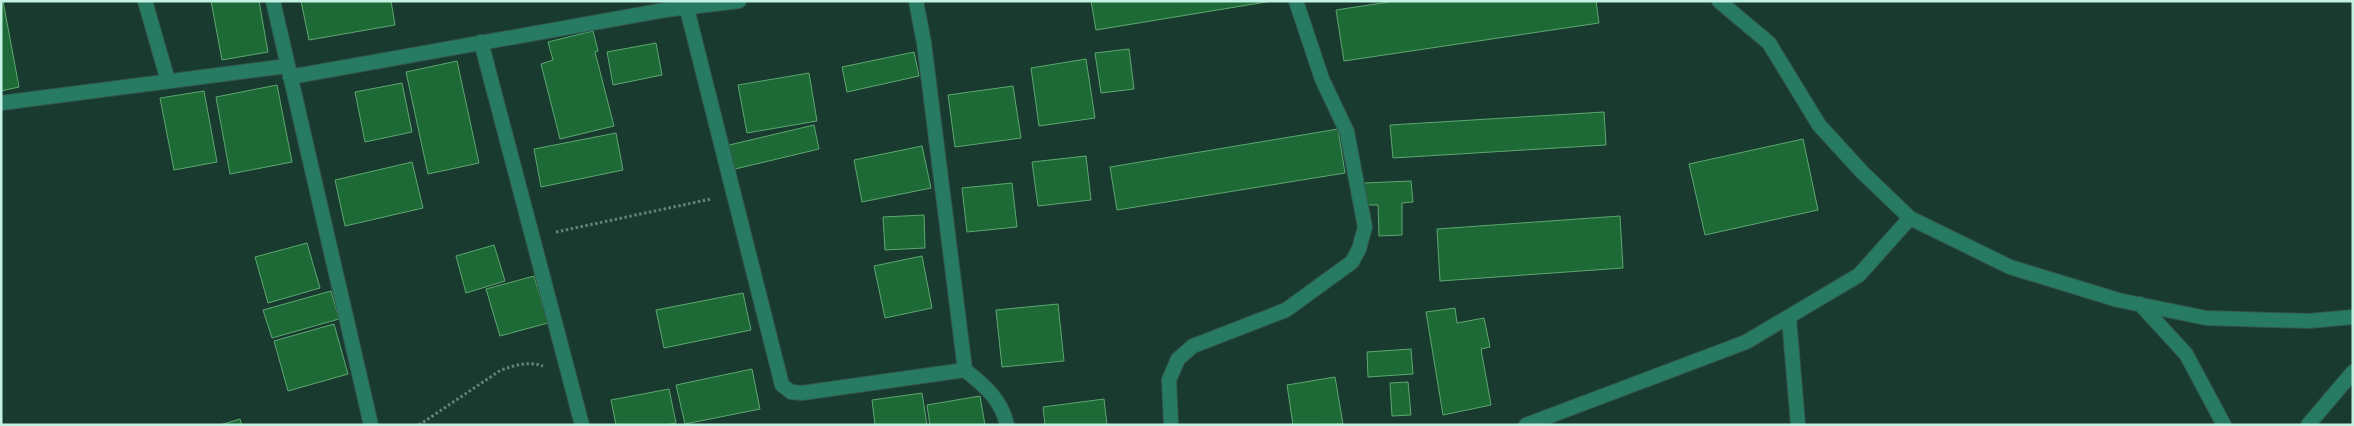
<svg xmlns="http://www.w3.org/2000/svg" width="2354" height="426" viewBox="0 0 2354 426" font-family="'Golos Text',sans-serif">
	<rect width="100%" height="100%" fill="#183a2f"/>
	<path fill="#1d6a37" stroke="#5ea770" d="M1 1H3L19 87 1 91Z
		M211 1H259L268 52 222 60Z
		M301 1H391L395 25 309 40Z
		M1091 1H1272L1096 30Z
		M1395 1H1596L1599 23 1344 61 1336 10Z
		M593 31 598 51 595 52 614 126 560 139 541 64 553 60 548 42Z
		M656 43 662 75 613 85 607 52Z
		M1129 49 1134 89 1101 93 1095 53Z
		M914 52 919 76 847 92 842 67Z
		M1086 59 1095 118 1039 126 1031 68Z
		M457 61 479 163 428 174 406 72Z
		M809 73 817 121 747 133 738 85Z
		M402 83 412 132 365 142 355 92Z
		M277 85 292 162 230 174 216 97Z
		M1013 86 1021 138 955 147 948 95Z
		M204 91 217 162 174 170 160 98Z
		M1604 112 1606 145 1393 158 1390 125Z
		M814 125 819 149 731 170 725 146Z
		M1338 129 1345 173 1117 210 1110 167Z
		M616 133 623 170 541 187 534 149Z
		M1803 139 1818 210 1705 235 1689 164Z
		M922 146 931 188 862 202 854 160Z
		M1086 156 1091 200 1038 206 1032 162Z
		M412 162 423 208 345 226 335 180Z
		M1411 181 1413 202 1402 203V235L1379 236 1378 205H1366L1364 183Z
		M1012 183 1017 227 967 232 962 188Z
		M924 215 925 248 885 250 883 217Z
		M1620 216 1623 268 1440 281 1437 229Z
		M307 243 320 288 268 303 255 257Z
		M494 245 505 281 466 293 456 256Z
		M922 256 932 308 885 318 874 266Z
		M534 276 548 323 500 336 486 289Z
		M331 291 339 319 272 338 263 310Z
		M743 293 751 330 664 348 656 310Z
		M1058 304 1064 361 1002 367 996 310Z
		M1455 308 1457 323 1484 318 1490 347 1481 349 1491 405 1443 415 1426 312Z
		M334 324 348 374 288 391 274 341Z
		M1411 349 1413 374 1368 377 1367 352Z
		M752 369 760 409 685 424 676 385Z
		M1335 377 1343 424 1293 425 1287 385Z
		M1408 382 1411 415 1392 416 1390 383Z
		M669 389 676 423 665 425H616L611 400Z
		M922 393 927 425H875L872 400Z
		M980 396 985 425H930L927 405Z
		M1104 399 1107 425H1045L1043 407Z
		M240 419 242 425H220Z"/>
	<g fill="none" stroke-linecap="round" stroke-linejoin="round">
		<defs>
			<path id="minor" d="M145 1 168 81
				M273 1 371 425
				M916 1 924 43 965 370C985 386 1001 399 1007 425
				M1719 1 1769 43 1819 125 1862 172 1910 218 2010 267 2118 300 2206 318 2308 321 2353 317
				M687 9 782 385 791 392 802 393 965 370
				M481 42 582 425
				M290 77 665 10 739 1
				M1 103 287 66
				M2140 304 2186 354 2224 425
				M1789 318 1798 425
				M1171 425 1169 380 1178 359 1193 346 1286 310 1352 262 1359 249 1365 227 1347 132 1322 79 1296 1
				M1526 425 1746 342 1859 275 1910 218
				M2308 425 2353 372"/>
		</defs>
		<use href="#minor" stroke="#32574c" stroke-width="16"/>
		<path stroke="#5e8578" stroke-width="3" stroke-dasharray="2.5 2.5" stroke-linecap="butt" d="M556 232 711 199
			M419 425 501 370C516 365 528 361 543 366"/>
		<use href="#minor" stroke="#287b63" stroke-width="14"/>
	</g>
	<rect width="2354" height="426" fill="none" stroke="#c2f2e1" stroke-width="5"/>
</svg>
